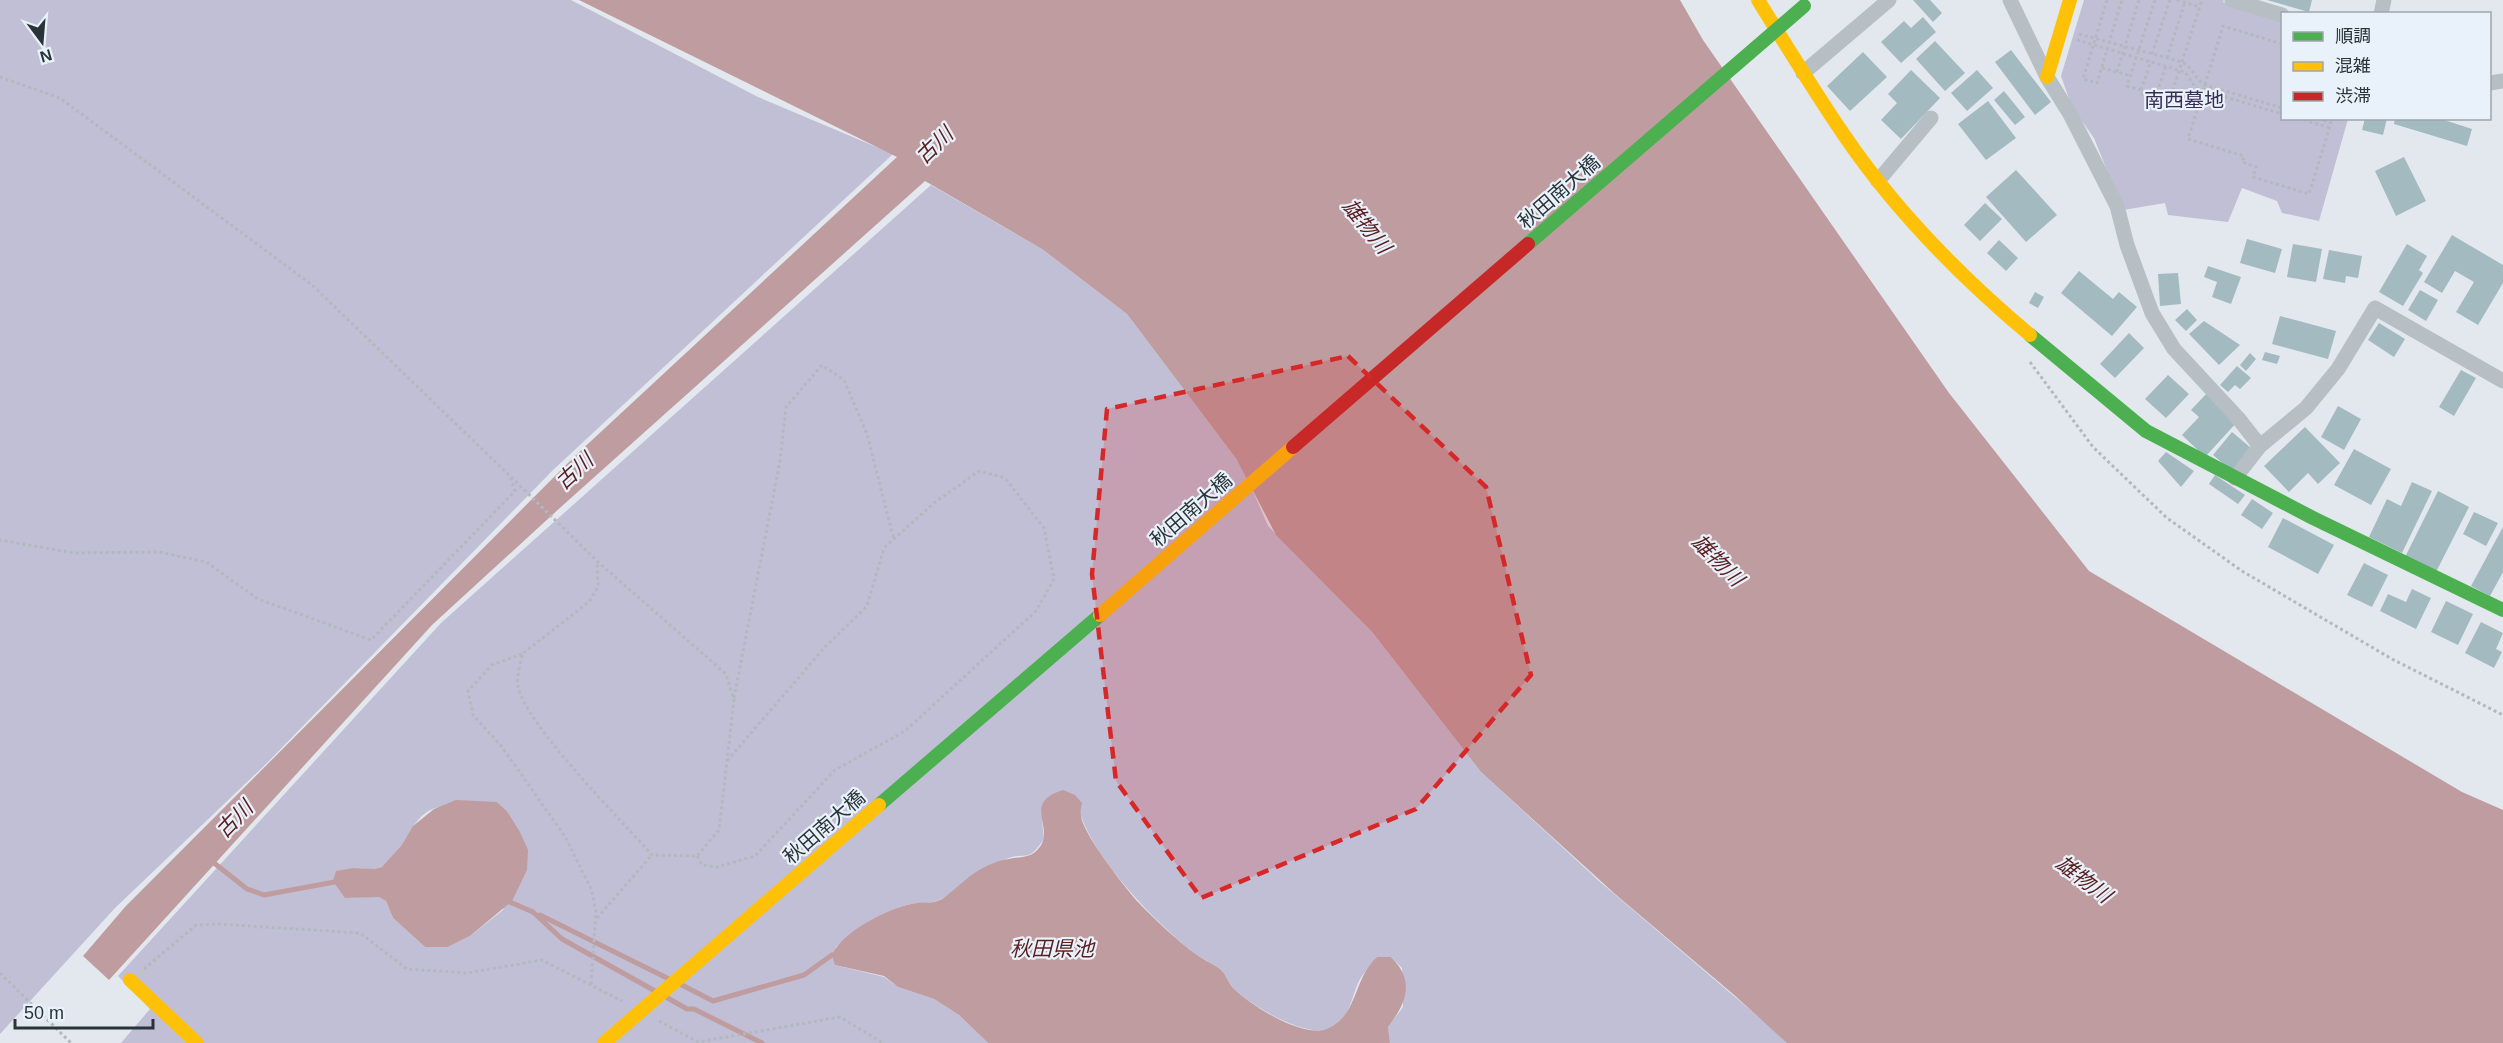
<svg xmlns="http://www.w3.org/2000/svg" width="2503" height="1043" viewBox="0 0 2503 1043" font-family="Arial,'Noto Sans JP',sans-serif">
	<rect width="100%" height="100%" fill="#e2e8ed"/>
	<path fill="#c1bfd5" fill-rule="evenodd" d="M0 0H571L758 97 893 154 553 470 264 766 115 908 0 1034Z
		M2084 0H2224L2223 2 2282 21V118L2348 119 2319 221 2282 213 2277 201 2242 188 2228 222 2168 215 2165 203 2123 210 2094 138 2072 107 2061 76Z
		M931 185 1042 249 1127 314 1243 468 1268 526 1372 632 1481 772 1599 881 1789 1043H1390L1388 1027 1403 1007 1402 968 1391 957H1377C1371 965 1362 974 1358 983 1350 1002 1350 1020 1326 1029 1303 1037 1249 1004 1233 988 1228 982 1226 974 1220 969 1211 962 1201 959 1193 952 1155 922 1097 862 1081 816L1042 820 1044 839C1027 864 1027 851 1006 859 984 868 964 887 943 898 929 906 921 901 907 905 880 912 857 929 836 947L835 965 884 977 898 987 934 999 959 1015 988 1043H121L150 1009 118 976 441 623ZM497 802 507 811 519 830 503 910 470 936 448 947H425L393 918 386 901 379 896 345 898 354 868C362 868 375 871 382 867 405 853 409 817 435 808 452 803 479 804 497 802Z"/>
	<path fill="#bf9c9f" d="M579 0H1680L1703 40 1949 393 2089 571 2462 792 2503 810V1043H1787L1733 994 1615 894 1481 772 1372 632 1276 535 1237 460 1127 314 1042 249 925 181 562 506 432 625 109 980 83 956 125 907 576 455 897 157Z
		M1063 790 1075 795 1082 803C1081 807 1080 812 1081 816 1083 834 1126 889 1139 903 1153 918 1177 940 1193 952 1201 959 1212 963 1220 969 1226 974 1228 982 1233 988 1250 1005 1302 1038 1326 1029 1359 1016 1352 980 1377 957H1391C1415 981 1407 1002 1388 1027L1390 1043H988L959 1015 934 999 898 987 884 976 835 965 832 955C842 932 887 909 911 904 923 901 931 905 942 899 956 890 968 875 983 868 990 864 1000 860 1009 859 1017 857 1028 858 1035 852 1061 831 1018 804 1063 790Z
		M456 800 497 802 507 811 519 830 528 850 527 870 512 901 470 936 448 947H425L393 918 386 901 379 897 345 898 333 881 336 871 354 868 375 869 382 867 401 846 413 826 434 809Z"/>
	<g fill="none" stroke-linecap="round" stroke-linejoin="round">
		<path stroke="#bf9c9f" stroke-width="5" d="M209 859 247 889 264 895 340 881
			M505 900 533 912 562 939 655 991
			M540 915 671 980
			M680 984 713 1001 804 975 832 955
			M666 997 687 1009H694L762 1043"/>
	</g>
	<path fill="#a3bac1" d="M1913 0H1930L1942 13 1933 22Z
		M2267 0H2312L2309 12Z
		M1923 17 1936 32 1901 63 1881 42 1904 21 1911 28Z
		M1935 41 1965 73 1945 91 1916 59Z
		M2011 50 2051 102 2035 115 1995 62Z
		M1863 52 1887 77 1850 111 1827 86Z
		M1911 70 1940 98 1901 139 1881 120 1897 103 1888 94Z
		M1977 70 1993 88 1967 111 1951 93Z
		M2004 91 2025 117 2015 125 1994 100Z
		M1988 101 2016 138 1986 160 1958 124Z
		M2365 118H2387L2383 135 2362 130Z
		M2395 118H2438L2472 129 2467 146 2394 124Z
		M2404 157 2426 201 2396 216 2375 171Z
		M2016 170 2057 215 2026 242 1986 197Z
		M1985 203 2002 219 1980 241 1964 225Z
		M2452 235 2503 265V283L2478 325 2456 312 2474 282 2455 271 2442 293 2424 282Z
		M2247 239 2282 249 2275 273 2240 263Z
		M1999 240 2018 258 2006 271 1987 253Z
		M2293 244 2322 249 2316 282 2287 277Z
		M2407 244 2427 256 2419 270 2423 273 2403 306 2379 292Z
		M2329 250 2362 256 2358 278 2346 276 2345 283 2323 279Z
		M2208 266 2241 277 2231 304 2212 297 2217 282 2204 277Z
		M2079 271 2113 299 2119 292 2137 307 2112 336 2061 293Z
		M2178 273 2181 304 2160 306 2158 274Z
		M2420 290 2438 300 2426 321 2408 310Z
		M2035 292 2044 297 2038 308 2029 303Z
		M2187 309 2197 320 2186 331 2175 320Z
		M2280 316 2336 331 2328 359 2272 344Z
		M2204 321 2240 345 2219 365 2189 334Z
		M2379 323 2405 339 2394 357 2368 340Z
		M2129 333 2144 348 2115 378 2100 364Z
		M2265 352 2280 356 2277 364 2262 360Z
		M2250 353 2256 359 2246 371 2240 365Z
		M2237 366 2251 378 2240 389 2235 385 2228 392 2220 385Z
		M2461 370 2476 378 2454 416 2439 407Z
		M2168 375 2189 394 2166 418 2145 399Z
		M2208 392 2238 421 2205 457 2182 435 2199 417 2191 410Z
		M2338 406 2361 419 2344 450 2321 437Z
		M2305 427 2340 463 2318 484 2308 473 2289 492 2264 466Z
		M2232 432 2251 448 2232 471 2213 455Z
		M2354 449 2391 469 2371 505 2334 485Z
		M2166 452 2194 471 2181 487 2158 461Z
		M2215 475 2245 495 2238 504 2209 484Z
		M2412 482 2432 491 2402 553 2369 537 2387 499 2401 506Z
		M2438 491 2469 507 2436 572 2405 557Z
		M2252 499 2273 513 2262 529 2241 515Z
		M2474 512 2498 523 2486 546 2463 534Z
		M2283 518 2334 545 2318 574 2268 547Z
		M2503 527V572L2490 596 2471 586Z
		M2364 563 2388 575 2372 607 2347 595Z
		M2412 589 2431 598 2416 629 2380 611 2388 594 2406 602Z
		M2446 601 2473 614 2458 645 2431 632Z
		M2481 622 2503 633 2496 649 2502 652 2494 668 2465 653Z"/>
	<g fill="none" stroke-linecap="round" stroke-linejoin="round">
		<path stroke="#b2b9be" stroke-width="3" stroke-dasharray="3 3" stroke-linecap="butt" d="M2107 0 2083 79 2097 83 2122 0
			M2155 0 2127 86 2141 90 2143 96 2169 102 2202 0
			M2177 0 2200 7
			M2079 34 2182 62C2193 68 2195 79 2205 85L2282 108
			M2077 40 2185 72 2196 88 2282 114
			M2282 44 2223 26 2188 139 2244 156 2242 162 2256 167 2253 177 2309 194 2331 123 2317 118
			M2152 54 2170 0
			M2167 58 2185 2
			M2102 68 2131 76
			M2117 72 2139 0
			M0 77 60 98 312 285 510 476 515 491 371 640 258 599 206 562 159 552 74 553 0 540
			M2141 90 2151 61
			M2155 98 2166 66
			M2298 118 2330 128
			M2030 362 2093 447 2167 518 2242 571 2392 659 2503 715
			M511 477 597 561 726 674 734 700 719 830 697 856 652 855C624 823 524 723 518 686 516 677 521 663 522 654L589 602 598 587 597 561
			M522 654 492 665 468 691 473 715 502 747 566 838 592 891 596 912 591 985
			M734 698 780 461 786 407 822 365 844 380 867 434 894 540
			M697 856 702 865 717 867 755 856 835 770 905 731 1036 611 1054 579 1044 528 1005 478 979 471 934 503 884 548 867 606 824 648 727 761
			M597 918 652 855
			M144 969 196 925 217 924 360 933 407 969 467 973 542 960 622 1001
			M0 973 71 1043
			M659 1021 698 1042 840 1017 883 1043"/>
		<path stroke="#b8bfc4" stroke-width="15" d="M2010 0 2047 77 2070 114 2117 206 2127 245 2152 313 2174 349 2238 418 2260 446
			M2232 0 2282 15
			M2381 14 2384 0
			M1803 73 1889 0
			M2490 83 2503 81
			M1878 181 1931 118
			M2235 478 2260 446 2306 408 2338 369 2375 308 2503 381"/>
		<path stroke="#4caf50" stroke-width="14" d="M2030 335 2146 431 2313 518 2503 610"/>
		<path stroke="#ffc107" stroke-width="14" d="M1758 0C1786 45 1814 91 1844 135 1895 210 1961 277 2030 335
			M2047 77 2070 0
			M130 980 197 1043"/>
		<path stroke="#4caf50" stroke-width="14" d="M1528 244 1804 6
			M879 805 1100 615"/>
		<path stroke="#ffc107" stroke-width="14" d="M1100 615 1293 447
			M604 1043 879 805"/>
		<path stroke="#c62828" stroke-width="14" d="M1293 447 1528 244"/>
	</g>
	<path fill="#d62828" fill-opacity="0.2" stroke="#d62828" stroke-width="4.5" stroke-dasharray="12 8" stroke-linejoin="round" d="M1348 356 1486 487 1531 675 1416 809 1201 898 1116 781 1092 574 1107 409Z"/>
	<g text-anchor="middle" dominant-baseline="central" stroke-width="4.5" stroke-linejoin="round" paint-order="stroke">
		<g font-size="20" fill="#392c56" stroke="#e9f2fa">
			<text x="2184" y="100">南西墓地</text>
		</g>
		<g font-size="20" fill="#293438" stroke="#e9f2fa">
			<text transform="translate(1559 192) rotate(-41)">秋田南大橋</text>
			<text transform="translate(1191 510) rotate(-41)">秋田南大橋</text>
			<text transform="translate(824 827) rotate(-41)">秋田南大橋</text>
		</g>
		<g font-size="21" font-style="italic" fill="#5a1e1e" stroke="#e9f2fa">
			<text transform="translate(934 145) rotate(-44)">古川</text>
			<text transform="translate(1367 226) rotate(51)">雄物川</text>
			<text transform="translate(574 471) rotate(-42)">古川</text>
			<text transform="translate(1718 560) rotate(45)">雄物川</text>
			<text transform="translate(234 819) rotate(-46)">古川</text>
			<text transform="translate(2084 879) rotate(37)">雄物川</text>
			<text x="1052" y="948">秋田県池</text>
		</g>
	</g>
	<rect x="2281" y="12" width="210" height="108" fill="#e9f2fa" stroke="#9ca6ac" stroke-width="1.5"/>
	<rect x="2293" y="32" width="30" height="9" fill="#4caf50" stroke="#9ca6ac" stroke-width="1.5"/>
	<text x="2335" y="42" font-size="18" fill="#293438">順調</text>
	<rect x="2293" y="62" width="30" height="9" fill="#ffc107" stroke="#9ca6ac" stroke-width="1.5"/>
	<text x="2335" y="72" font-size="18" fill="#293438">混雑</text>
	<rect x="2293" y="92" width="30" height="9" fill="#c62828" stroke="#9ca6ac" stroke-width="1.5"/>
	<text x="2335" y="102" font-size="18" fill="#293438">渋滞</text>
	<g transform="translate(42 42) rotate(164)" stroke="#e9f2fa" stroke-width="4.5" paint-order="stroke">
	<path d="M0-4.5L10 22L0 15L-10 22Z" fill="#293438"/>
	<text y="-9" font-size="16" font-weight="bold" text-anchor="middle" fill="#293438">N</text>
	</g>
	<path d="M15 1019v9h138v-9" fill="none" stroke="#293438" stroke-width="3"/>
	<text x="24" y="1019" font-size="18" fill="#293438" stroke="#e9f2fa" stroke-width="4.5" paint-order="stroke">50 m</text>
</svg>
